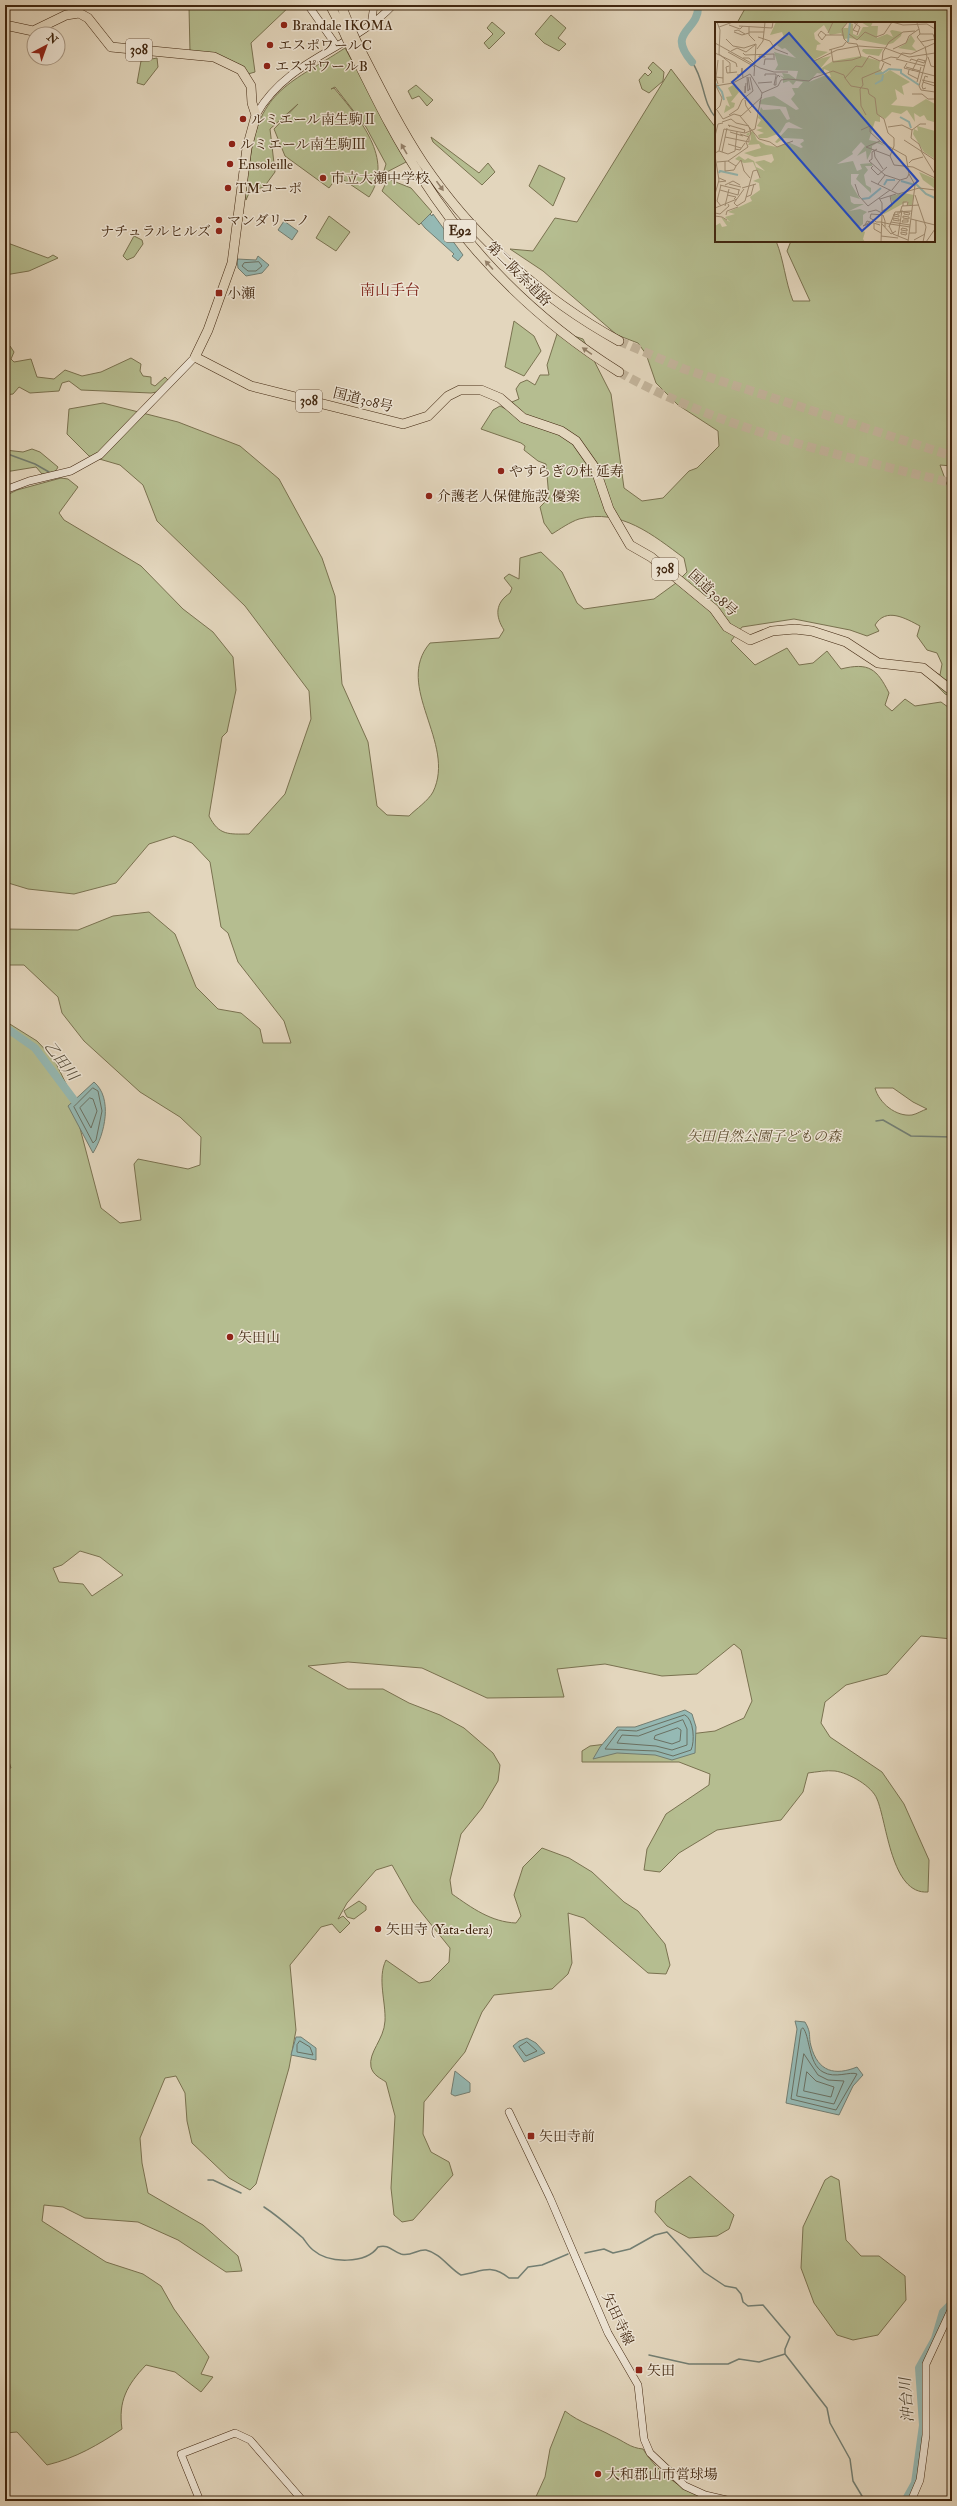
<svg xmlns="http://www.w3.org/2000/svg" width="957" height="2506" viewBox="0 0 957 2506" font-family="'IM FELL Double Pica','Noto Serif JP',serif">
	<rect width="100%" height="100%" fill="#e3d6bd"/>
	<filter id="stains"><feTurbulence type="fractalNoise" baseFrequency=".005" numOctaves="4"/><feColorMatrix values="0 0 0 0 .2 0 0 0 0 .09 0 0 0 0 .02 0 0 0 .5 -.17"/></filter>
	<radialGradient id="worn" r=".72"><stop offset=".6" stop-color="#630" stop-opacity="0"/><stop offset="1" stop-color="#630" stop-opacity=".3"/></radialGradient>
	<path fill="#b5bd90" stroke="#7a7250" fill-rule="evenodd" d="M183 5H291L251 43 255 72 248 74 190 52 189 7Z
		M747 5 859 8 865 5H952V466L940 465 952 498V663L947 680 952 687V697L945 694 924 672 928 668 940 675 942 664 937 653 927 650 917 636 920 626C905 618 886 607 875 625L879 631 867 636 850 630 794 619 742 627 731 641 755 665 787 648 799 665 813 663 827 651 841 669C869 662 877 669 889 693L885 705 892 711 905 699 915 706 941 702 952 710V1639L921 1636 887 1674 846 1685 825 1702 821 1723 830 1737 882 1772 904 1804 929 1860 928 1892C891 1895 887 1822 877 1799 872 1786 849 1773 835 1771 827 1770 816 1772 808 1773L803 1792 781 1820 717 1830 679 1853 660 1872 644 1870 647 1849 666 1814 709 1785 710 1774 679 1762H582V1751L590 1746 715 1731 744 1718 752 1701 741 1650 734 1644 697 1674 662 1676 605 1664 557 1669 564 1697 487 1698 422 1668 348 1662 308 1666 348 1689H383L409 1703 440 1715 464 1728 493 1753 500 1765 498 1781 482 1808 461 1834 450 1880 452 1894C472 1908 491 1922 516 1923L521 1916 514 1895 523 1867 542 1848 569 1858 592 1872 624 1902 638 1911 665 1944 670 1965 666 1974 648 1973 584 1918 568 1913 572 1963 568 1974 552 1989 494 1995 482 2012 465 2052 424 2102 423 2134 431 2152 449 2162 453 2175 413 2220 402 2222 394 2215 391 2188 395 2116 386 2082C380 2078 373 2075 371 2067 368 2052 384 2040 385 2021 386 2002 377 1978 386 1960L419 1983 430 1981 449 1962 450 1948 413 1902 392 1865 376 1870 347 1903 338 1919 343 1916 350 1923 340 1933 332 1924 321 1927 290 1965 296 2030 289 2068 256 2184 250 2190 229 2178 192 2143 187 2121 185 2093 176 2076 165 2078 140 2138 142 2163 148 2193 203 2225 238 2256 242 2271 226 2272 178 2240 138 2222 85 2218 63 2207 44 2205 42 2221 106 2262 143 2274 161 2286 174 2309 209 2357 201 2374 213 2377 201 2392 175 2372 146 2365C127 2385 118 2401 122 2429 98 2445 76 2458 47 2465L17 2432 5 2433V1768H11L5 1749V1021L37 1041 54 1059 71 1094 101 1208 120 1223 141 1220 134 1164 138 1159 188 1169 200 1165 201 1137 180 1117 140 1092 84 1041 62 1013 58 997 24 965H5V929L78 930 113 916 149 912 175 934 196 987 218 1009 241 1013 260 1029 263 1043H291L284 1021 238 962 228 933 221 927 210 862 192 843 174 836 149 844 116 883 74 894 28 889 5 882V496L17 490 61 478 68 479 78 487 59 513 64 520 141 566 183 609 213 632 233 657 236 690 227 732 222 737 209 816C219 836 229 834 249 834L285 794 311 719 309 691 245 606 157 521 143 485 120 465 89 456 67 434 69 409 103 403 178 422 240 446 279 479 322 558 335 596 342 684 368 742 377 806 387 815 409 816C416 809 428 801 433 792 457 743 393 686 430 643L499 638 504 630C495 616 495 603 510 593L512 588 504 578 509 574 519 579 520 558 541 552 562 572 577 603 584 609 654 599 676 583 687 572 684 558C653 535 621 508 579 519 570 522 560 529 552 534L544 523 540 507 549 498 546 464 538 461 524 450 525 446 521 443 481 429 493 410 500 406 506 409 513 406 512 402 519 399 516 389 520 383 527 380 535 385 540 375H549L547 365 558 331 583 339 611 394 624 488 642 501 663 498 689 471 697 468 719 446 718 431 678 405 656 383 646 354 638 343 617 335 543 271 510 249 533 251 555 218 577 222 671 69 716 128V241H776C784 260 785 281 793 301H810L787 251 791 241H934V23H737ZM875 1088H893L913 1102 927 1109C923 1110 917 1114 912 1115 896 1117 879 1103 875 1088ZM80 1551 100 1557 123 1575 92 1596 83 1584 59 1582 53 1568 62 1565Z
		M551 15 566 28 558 38 566 44 559 51 544 43 535 34Z
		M492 22 505 33 489 49 484 43 493 34 487 28Z
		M345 48 408 161 383 174 386 164 366 127 335 87 331 89 334 88C359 118 395 159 369 197L338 176 329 188 285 156 274 129 298 104 270 129 275 172 264 187 250 191 246 200C244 188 248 173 250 160 259 89 292 83 345 48Z
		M157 58 158 67 144 85 137 83 141 61Z
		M653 62 664 72 663 81 649 93 642 89 639 80 645 73 648 76 652 72 648 68Z
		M416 85 433 100 427 106 419 96 412 99 408 91Z
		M431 137 479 173 488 163 495 172 482 185 433 142Z
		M539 165 565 178 553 206 529 186Z
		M388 179 411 188 432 212 419 225 382 191Z
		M329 216 350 232 336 251 316 238Z
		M134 236 142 240 143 244 134 257 127 260 123 256Z
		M5 242 48 258 53 255 58 258 29 271 5 275Z
		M514 321 534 336 541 351 524 376 505 367Z
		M5 346H10L14 352 11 359 14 362 31 359 37 377 54 379 65 370 82 376 101 372 131 358 141 364 140 371 143 376 151 377V384L155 386 165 377 169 381 157 392 151 393 81 390 69 381 62 383 59 391 30 393 19 387 13 394 5 395Z
		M32 449 40 452 58 467C55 474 49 474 42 474L36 467 5 472V450L23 452Z
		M359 1901 366 1906V1910L354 1919 347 1917 344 1911Z
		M690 2176 734 2215 729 2229 717 2236 689 2238 667 2226 655 2212 656 2201Z
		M831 2176 839 2180 846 2240 861 2256H879L905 2276 906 2300 878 2335 853 2340 837 2335 814 2303 801 2268 803 2227 825 2180Z
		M565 2411C580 2423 596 2427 612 2436 624 2441 630 2448 643 2449 659 2475 687 2494 716 2501H534L545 2477 550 2449Z"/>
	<path fill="#95b9b4" stroke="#737e72" d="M430 214 432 216 433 214 463 255 458 261 452 256 454 254 425 228 421 223Z
		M284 221 298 231 292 240 278 230Z
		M258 256 269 265 262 273 246 276 238 268 237 259 256 260Z
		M94 1082C113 1098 105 1134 93 1153L68 1106Z
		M685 1710 692 1714 696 1727 695 1753 672 1760 655 1755 617 1753 593 1759 600 1747 617 1727H635Z
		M795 2021 805 2022C812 2034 808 2035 811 2046 818 2072 835 2076 857 2067L863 2075 853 2086 839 2115 786 2103 797 2029Z
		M296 2037H301L316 2048V2060L291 2055Z
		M527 2038 536 2043 545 2053 524 2062 513 2046 519 2041Z
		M455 2071 470 2083V2092L455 2096 451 2094Z"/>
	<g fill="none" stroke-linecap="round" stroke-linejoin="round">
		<path stroke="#6a7062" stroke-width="1" d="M259 262 262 266 256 271H248L242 266 244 263Z
			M93 1088 98 1091 102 1111 96 1140 93 1143 74 1107Z
			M90 1098 93 1099 97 1111 91 1128 80 1108Z
			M685 1715C694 1719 695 1742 691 1750L673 1756 656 1751 605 1749 619 1730 636 1731Z
			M683 1720 687 1729V1745L672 1750 656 1746 617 1743 622 1735 638 1736Z
			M678 1728 681 1730 680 1741 672 1744 654 1739 655 1736Z
			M803 2028C810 2035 808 2064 823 2072 835 2079 850 2071 857 2074L836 2110 791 2099 801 2030Z
			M300 2041 310 2047 313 2055 297 2052V2045Z
			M527 2042 537 2051 526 2056 519 2047Z
			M804 2054 818 2075 828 2080 844 2081 834 2104 797 2096Z
			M807 2072 816 2081 834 2087 831 2097 804 2091Z"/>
		<path stroke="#737e72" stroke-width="1.5" d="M692 62C705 80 702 103 716 118
			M5 453 35 464 49 472
			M876 1121 883 1120 911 1136 952 1137
			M208 2180H213L241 2193
			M264 2207C278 2216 290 2227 303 2238 306 2242 309 2247 313 2250 329 2264 366 2264 378 2247 389 2244 392 2251 401 2254 411 2257 417 2249 426 2250 440 2253 450 2269 461 2275 482 2272 491 2263 509 2278H518L528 2267 542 2265 568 2254
			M585 2253 604 2249 613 2253 630 2249 655 2235 667 2232 704 2272 725 2286 736 2288 741 2294 743 2302 748 2306 763 2305 790 2337 785 2349V2354L827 2408 830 2423 850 2459 853 2481 865 2501
			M649 2355 689 2364H728L739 2359 759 2362 785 2354"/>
		<path stroke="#95b9b4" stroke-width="8" d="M692 62C665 30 700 32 698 5
			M5 1027 35 1048 74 1100
			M905 2501 915 2483 923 2425 919 2368 935 2339 943 2312 952 2303"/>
		<path stroke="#c2b39a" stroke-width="9" stroke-dasharray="9 4.5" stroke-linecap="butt" d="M619 341 684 369 952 456
			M619 372C722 430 838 455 952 483"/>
		<defs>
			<path id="secondary" d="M308 5 336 45
				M371 25 374 5
				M256 115C288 58 351 50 393 5
				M5 490 29 481 71 471 100 455 195 357
				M509 2112 550 2198 608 2333 638 2385 644 2439 650 2453 685 2486 705 2495 731 2501
				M200 2501 181 2454 235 2433 250 2440 303 2501
				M911 2501 920 2480 926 2435V2364L952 2308"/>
			<path id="highway" d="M330 5 343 30
				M341 5 349 25
				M5 25 33 31 66 15 79 13 88 18 111 47 214 57 241 70 251 86 252 103 256 115 247 148 232 263 208 330 195 357 251 386 403 424 428 416 448 396 460 390H481L500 398 523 418 561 431 576 441 595 468 609 509 630 545 651 557 714 609 727 627 750 640 772 631 795 629 812 631 846 642 878 663 923 668 952 691
				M357 43C378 84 398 125 423 163 473 237 541 298 619 341
				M351 48C373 92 394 137 422 178 473 257 539 322 619 372"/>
		</defs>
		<use href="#secondary" stroke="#40260f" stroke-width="8"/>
		<use href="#highway" stroke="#40260f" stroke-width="10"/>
		<use href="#secondary" stroke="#ede4d4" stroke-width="7"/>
		<use href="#highway" stroke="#e3d6bd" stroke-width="9"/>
		<defs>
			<path id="highway-bridge" d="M349 25 357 43
				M343 30 351 48"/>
		</defs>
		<use href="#highway-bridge" stroke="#40260f" stroke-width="10" stroke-linecap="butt"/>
		<use href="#highway-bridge" stroke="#e3d6bd" stroke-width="9"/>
	</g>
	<defs><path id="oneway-solid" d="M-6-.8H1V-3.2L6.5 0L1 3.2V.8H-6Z"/></defs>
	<g fill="#927e66">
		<use href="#oneway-solid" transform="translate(404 149) rotate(-120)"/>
		<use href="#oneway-solid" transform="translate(440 186) rotate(54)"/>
		<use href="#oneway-solid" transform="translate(489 265) rotate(-132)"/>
		<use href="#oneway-solid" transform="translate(587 351) rotate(-145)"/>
	</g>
	<g fill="#8f2418" stroke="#ede4d4" stroke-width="1.5">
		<circle cx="284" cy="25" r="4"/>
		<circle cx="270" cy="45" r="4"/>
		<circle cx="267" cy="66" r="4"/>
		<circle cx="243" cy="119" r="4"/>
		<circle cx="232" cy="144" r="4"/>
		<circle cx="230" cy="164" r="4"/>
		<circle cx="323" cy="178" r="4"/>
		<circle cx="228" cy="188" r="4"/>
		<circle cx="219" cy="220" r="4"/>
		<circle cx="219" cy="231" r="4"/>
		<rect x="215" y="289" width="8" height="8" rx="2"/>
		<circle cx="501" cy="471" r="4"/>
		<circle cx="429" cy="496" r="4"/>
		<circle cx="230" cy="1337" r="4"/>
		<circle cx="378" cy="1929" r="4"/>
		<rect x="527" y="2132" width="8" height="8" rx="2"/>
		<rect x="635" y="2366" width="8" height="8" rx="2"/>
		<circle cx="598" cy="2474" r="4"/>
	</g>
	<g text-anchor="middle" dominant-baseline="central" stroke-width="3" stroke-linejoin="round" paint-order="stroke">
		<g fill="#ede4d4" stroke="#745f4a" stroke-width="1">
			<rect x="126" y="39" width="26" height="22" rx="3"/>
			<rect x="444" y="220" width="32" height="22" rx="3"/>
			<rect x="296" y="390" width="26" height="22" rx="3"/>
			<rect x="652" y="558" width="26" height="22" rx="3"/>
		</g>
		<g font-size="13" font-weight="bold" fill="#40260f">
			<text x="139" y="50">308</text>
			<text x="460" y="231">E92</text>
			<text x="309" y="401">308</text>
			<text x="665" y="569">308</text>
		</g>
		<g font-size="14" fill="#40260f" stroke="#ede4d4" text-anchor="start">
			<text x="292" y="25">Brandale IKOMA</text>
			<text x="278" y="45">エスポワールC</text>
			<text x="275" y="66">エスポワールB</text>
			<text x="251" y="119">ルミエール南生駒Ⅱ</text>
			<text x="240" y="144">ルミエール南生駒Ⅲ</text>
			<text x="238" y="164">Ensoleille</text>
			<text x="331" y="178">市立大瀬中学校</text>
			<text x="236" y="188">TMコーポ</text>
			<text x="227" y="220">マンダリーノ</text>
			<text x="211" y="231" text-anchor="end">ナチュラルヒルズ</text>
			<text x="227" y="293">小瀬</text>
			<text x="509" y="471">やすらぎの杜 延寿</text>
			<text x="437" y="496">介護老人保健施設 優楽</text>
			<text x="238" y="1337">矢田山</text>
			<text x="386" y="1929">矢田寺 (Yata-dera)</text>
			<text x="539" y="2136">矢田寺前</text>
			<text x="647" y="2370">矢田</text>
			<text x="606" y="2474">大和郡山市営球場</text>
		</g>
		<g font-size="14" fill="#40260f" stroke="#ede4d4">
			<text transform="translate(519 274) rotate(45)">第二阪奈道路</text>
			<text transform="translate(363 400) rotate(14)">国道308号</text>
			<text transform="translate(713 593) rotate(43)">国道308号</text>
			<text transform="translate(618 2319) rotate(65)">矢田寺線</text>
		</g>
		<g font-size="14" font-style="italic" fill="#5d4c2f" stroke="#ede4d4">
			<text x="764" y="1136">矢田自然公園子どもの森</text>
		</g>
		<g font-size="15" fill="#7a1f14" stroke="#ede4d4">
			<text x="390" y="290">南山手台</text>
		</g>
		<g font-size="15" font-style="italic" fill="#554b38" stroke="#ede4d4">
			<text transform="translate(61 1061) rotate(52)">乙田川</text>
			<text transform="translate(907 2400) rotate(-94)">沖台川</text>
		</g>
	</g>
	<g transform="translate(715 22)">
		<rect width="220" height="220" fill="#e3d6bd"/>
		<path d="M61 0H133L128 6H133L135 1 138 2V12L143 14 148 5H154L146 0H158L156 4H163L162 16 172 12 178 15 175 9 177 8 187 10 186 14 178 21 171 23 135 16 129 17 126 11 115 13 109 3 99 11 100 17 106 22 102 23 101 28 113 30 99 38 116 34 105 47 118 39 146 34 165 39 164 46 169 52 175 48 195 60 187 64 189 73 180 67 182 77 176 83 198 85 211 77 220 82 219 100 212 98 209 93 205 95 199 91 200 100 192 88 186 92 177 90 170 97 165 94V100L160 99 154 118 164 120 170 124 162 121 157 124V128L152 138 151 129 142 134 150 124 146 120 137 130 138 132 122 142 138 139 142 149 147 147 145 142 157 141V144H150L153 148 149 153 151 163 156 166V171L141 157 144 152H136V162L145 177 135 174 136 180 139 182H149L134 189 145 187 152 190 148 193V202L143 206 150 210 148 217 150 220H0V204L5 201 7 205 12 204 6 195 15 200 10 195 20 192 13 190 37 179 35 175 45 168 44 161 38 159 45 156 38 140 29 141 20 137 24 134 30 138 33 136 39 139 41 145 50 149 40 140 49 138 56 141 59 138 57 132 40 135 29 131 46 126 44 122 33 123 36 117 35 111 33 114 31 112 38 109 42 118 51 123 62 125 73 120 86 126 88 125 85 122 89 119 88 117 69 116 62 121 60 120 73 106 88 107 74 100 71 101 65 111 52 116H44L43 113 49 111 41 108 48 106 42 104 46 98 43 96 46 85 48 88 65 87 72 98 75 97 71 85 44 82V79L50 76 59 74 81 88 84 87 76 77 80 72 77 66H83L88 60 81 59 78 63 74 59 68 61V56L64 53 69 55 67 51 74 52 81 57 83 49 60 48 63 43 59 30 81 36 70 26 67 27 62 23 69 15 67 10 55 13ZM109 47 114 49 116 55 111 53 94 60 102 51 109 52ZM196 13 200 19 197 24 202 29 183 26 190 22ZM148 27H168L164 34 151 32 147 29ZM19 62 24 70 16 80 20 81 19 85 9 91 11 83 15 85 11 75 17 74 13 66 18 63 20 65ZM202 104 220 109V137L209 130 198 112 199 107 203 109ZM204 150 220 157V173L219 166 208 158ZM189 171 199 173 197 183H193V179L169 192 167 190 178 181 175 174Z" fill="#b5bd90" fill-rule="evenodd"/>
		<path fill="none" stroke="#95b9b4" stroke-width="2" d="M133 20 135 0M160 52 168 51 174 47 186 48V51L204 63M0 61 7 70 9 78M160 62 167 58 168 53M185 95 194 100 196 106M4 151 5 149 23 153M186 159 200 163M200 161 211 172 220 176M169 163 172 158H180M147 177 154 176 166 166"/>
		<path fill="none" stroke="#a29077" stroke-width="1" d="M2 0 5 8 4 32M138 0 145 5 142 13M143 0 138 8 143 10M159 0H174M177 0 188 3 212 2 220 7M14 3 25 7 28 4M24 4 57 6 58 0M34 4V13L40 19M4 5 18 0M204 7 205 12 202 15 209 24M19 9 23 8 30 12M19 10 27 13 34 11M34 10H49M113 11 118 0M134 12 142 18 150 10 161 15 169 12 177 0M205 12H218L220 18M111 13 107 18 103 13 106 9 111 13H128M43 15 55 19 60 27 73 32M11 17 18 24 29 26 41 22 39 54M206 20 220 17M0 21 45 46 59 50H73M210 24 212 35 204 64 206 68 220 70M42 27 48 19 50 0M116 27 118 40 137 38 146 35 142 22 133 21 129 17 127 7 133 0M178 27 191 21 194 14 204 7 202 1M114 28 128 24 131 20M16 29 22 26 31 30 40 23M13 30 40 45M0 31 21 41 22 45M28 31 30 33 59 32V36M4 32 15 41V51M44 34H50V35H44ZM213 35 216 44 220 45M28 36H34L40 42M181 37 210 44M8 38V56M99 39 122 28 144 24 170 26 194 35 220 31M195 39 196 37 209 41 210 39M192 41 189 46 220 54M49 43 50 37H60M176 43 167 39 168 30 174 20 188 10 200 9M14 44 11 45 12 51 22 50M191 45 205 49M194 48 193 52 203 57M197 49 203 37 211 39M22 53H26L27 46 28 56M50 54V52H61V54M61 54 59 63H61V57L63 53 65 55M1 55 8 56V61M32 55 33 69 35 66M33 55 35 68M35 55 38 69M130 56 136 64 153 67 154 72 160 76 162 92 169 97 173 111 179 116V124L175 134M207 58 220 61M202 60 206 45M208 60 220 64M43 61 57 60M3 62 1 56 3 38M0 64 18 61 35 52 47 71 63 64 66 58 73 57 94 59 98 56 118 49 129 53 130 56 141 44 147 45 154 34 165 39 176 35 183 36 187 31 196 32 220 21M30 64V71L31 61M211 66 208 67 207 64 210 54 213 55M197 72H207L213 77H220M30 78 31 84 36 91M2 88 8 97 19 92 26 94 47 75M0 89 5 84 7 76 1 64M14 93 23 87 27 78 38 69M151 93 146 84 145 67 148 63 147 56 166 48 169 41M25 94 44 117 55 120 62 125 78 119M7 100 16 97 21 101 34 104M15 105 13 103 30 108 29 111M173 105 187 103 197 108 196 116 204 122 207 129M146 108 155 104V110L166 120 191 134 194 152 200 163 193 220M197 108 205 102H211M15 110 28 114M0 114 3 102 8 101M10 115 34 120V115L25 112M189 118 220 138M13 122 26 126M151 125 175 134 179 143 198 145 220 156M151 125 165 119M20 127 25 128 30 121M162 127 157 130V137L154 139 170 153 163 162M159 128 160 135 168 147M4 129 13 132 20 129 22 109M206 129 220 152M7 130 12 106M0 131 4 129 9 107 30 111 40 107 47 71M0 134 4 158 0 172M10 139V149L19 148 21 144M13 139 33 125 31 120 36 111 34 105M2 140 13 139 21 144 26 138 29 149 35 156M194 141 197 138 208 135M158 144 156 146 163 153 172 145M170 153 185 158 192 156 194 152M156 159 183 172 204 166 220 168M3 160 11 159 4 156M14 162 26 165M140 162 144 174 153 184 175 168M5 163 25 168M10 163 18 159 25 163M27 166 41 162M29 167 19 181 22 184 30 179 38 149 42 148 45 156M5 168 23 173 24 168M177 168 185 158M12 173 21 175 19 177M200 173 211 205 208 220M31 175 36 173 39 162M164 176 167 181V190M165 177 181 172M6 184 2 179 6 163M10 184 14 167M188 184V180H193L192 184M0 185V201M0 186 22 177M167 189 177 184 175 174M153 190 161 188 167 191M189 190 195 191 194 193 189 192ZM0 191 5 192 14 184 13 182M182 191H185L187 184 204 183M179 192 184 193V195L179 194ZM11 193 12 189 23 185M0 194 7 195 12 198M188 194 194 195V197L188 196ZM178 196 184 197V199L178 198ZM196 197 220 203M188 198H193V200H187ZM155 200 148 204 157 201M176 200 195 203M159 202V207L166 211M167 202 176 212 181 209M175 202 195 205M150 203 152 199 165 203M174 204 178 212 193 218M170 205V199L168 193 156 192 155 196 160 199 161 200H166L170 201 175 202M174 205 180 190 197 189M187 206 192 207V209L186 208ZM186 210 192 211 191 213 186 212ZM194 211H201V198M166 214 183 216M183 214 187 188M199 218 210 212M166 220 167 193M211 220 220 207"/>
		<path fill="#1d4ed8" fill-opacity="0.15" stroke="#1d4ed8" stroke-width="2" d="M74 11 203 159 147 209 17 60Z"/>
		<rect width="220" height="220" fill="none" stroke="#40260f" stroke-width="2"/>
	</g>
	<rect width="957" height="2506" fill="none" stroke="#e3d6bd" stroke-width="20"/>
	<rect x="6" y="6" width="945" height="2494" fill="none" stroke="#40260f" stroke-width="2"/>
	<rect x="10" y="10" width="937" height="2486" fill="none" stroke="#40260f"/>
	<g transform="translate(46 46) rotate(41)"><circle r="19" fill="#ede4d4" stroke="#a89885"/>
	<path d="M0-3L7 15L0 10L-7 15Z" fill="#8f2418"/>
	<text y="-6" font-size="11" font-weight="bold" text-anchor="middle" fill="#40260f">N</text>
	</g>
	<rect width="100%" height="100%" filter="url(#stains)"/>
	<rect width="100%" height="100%" fill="url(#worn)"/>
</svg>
